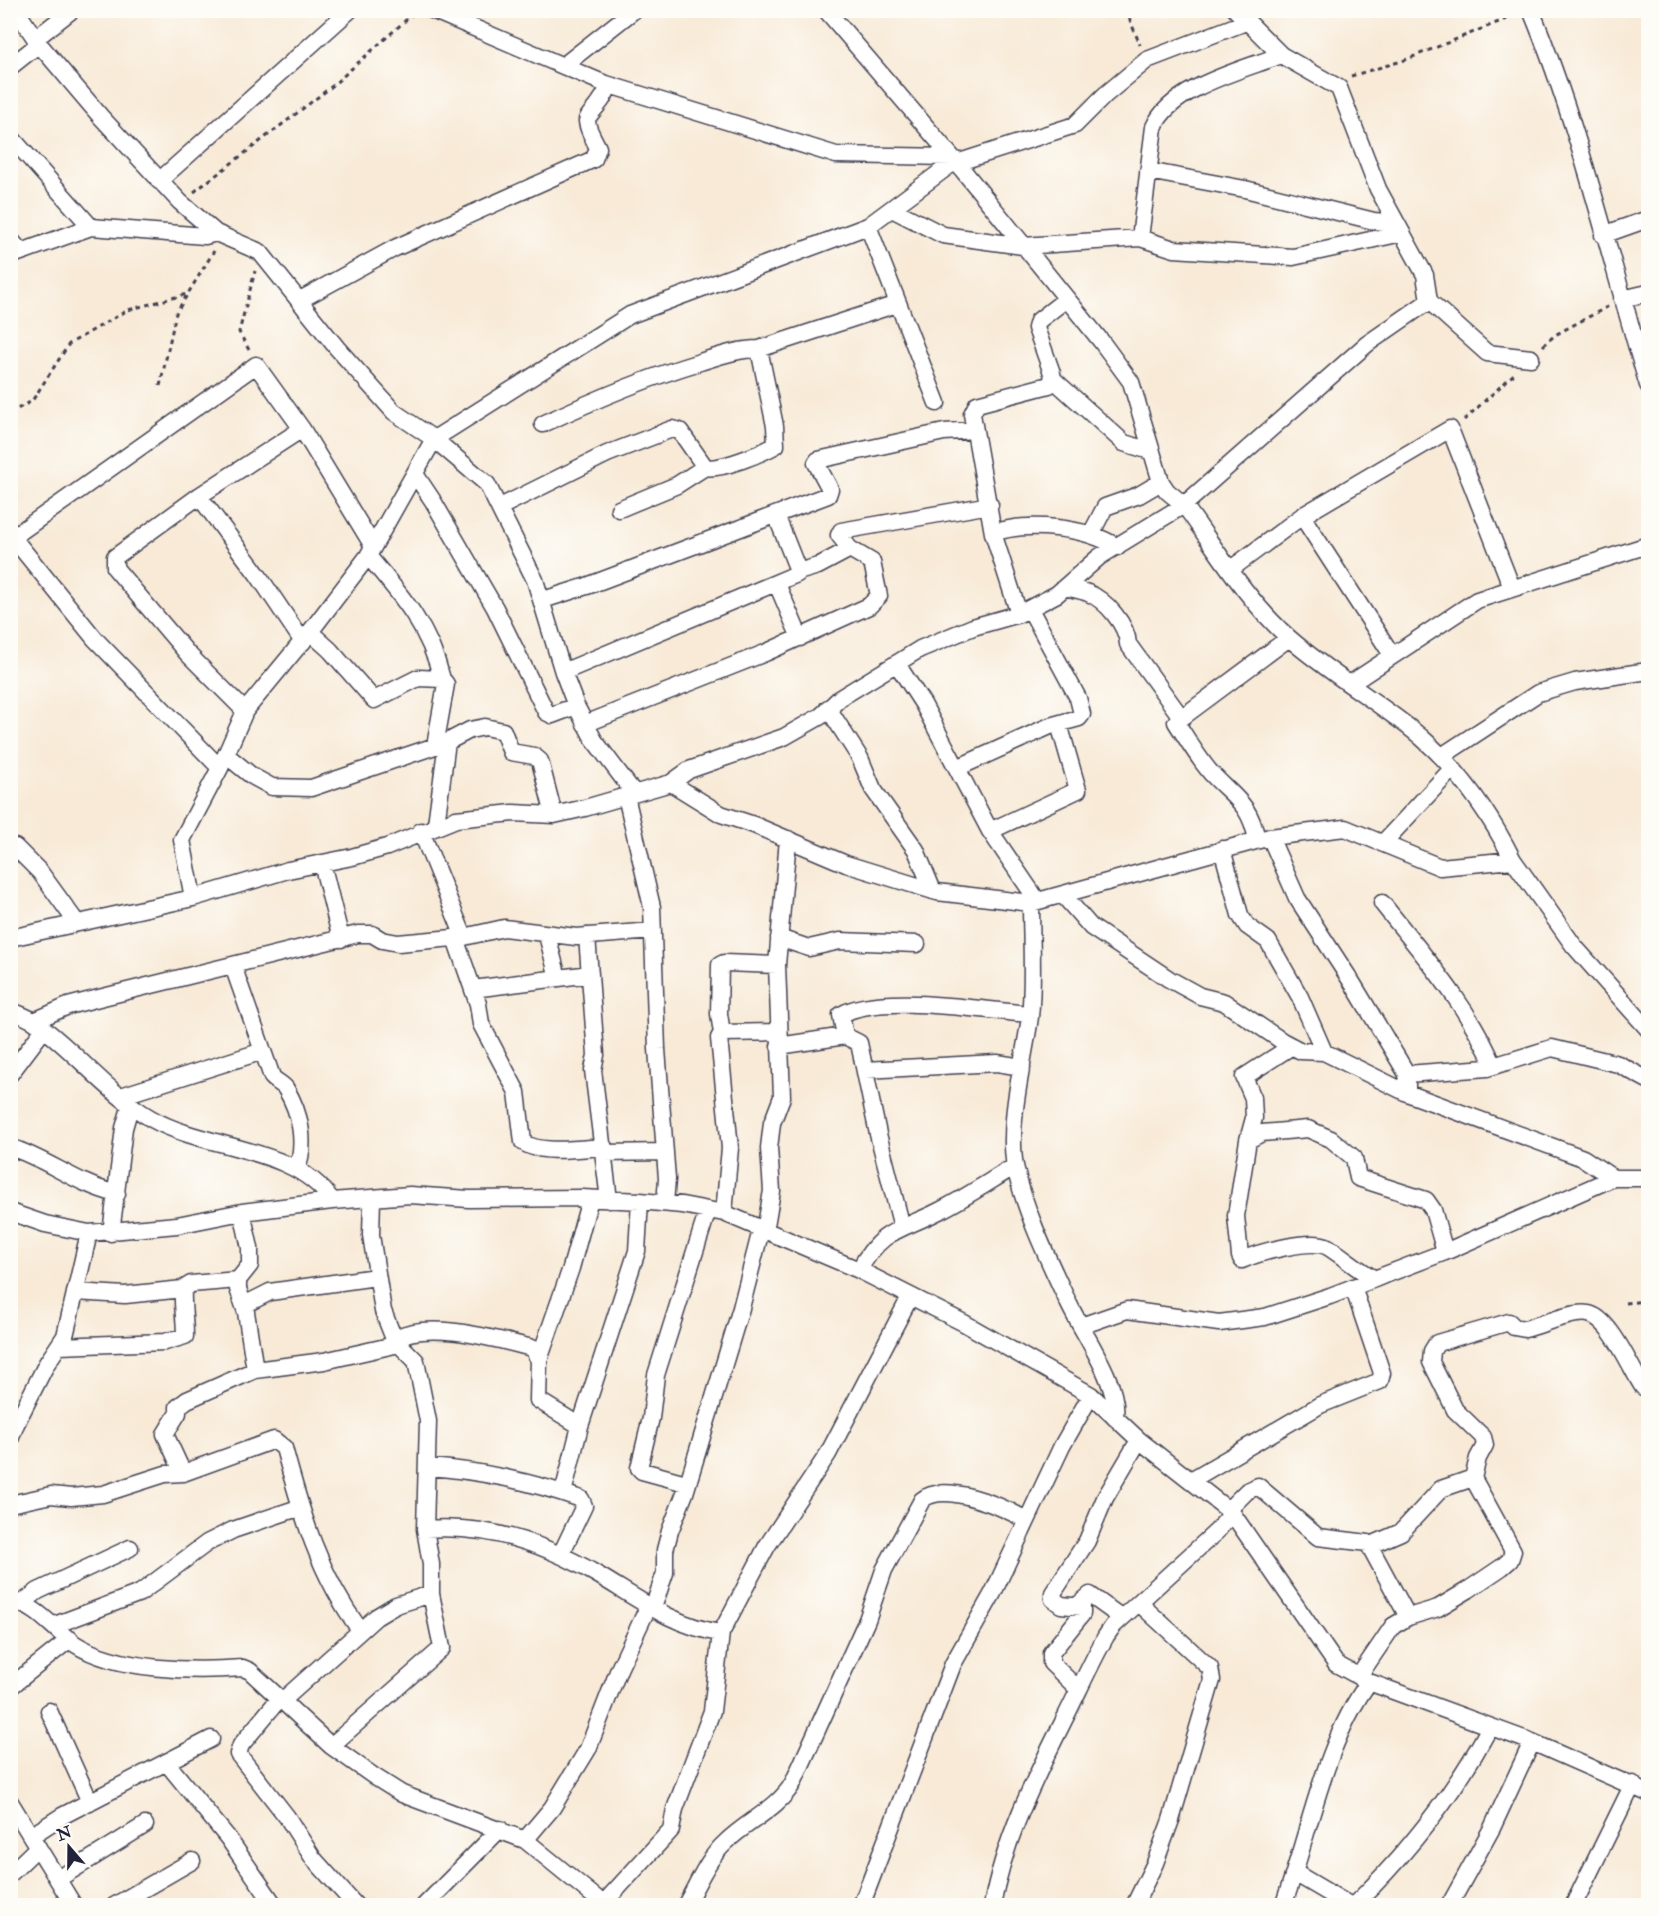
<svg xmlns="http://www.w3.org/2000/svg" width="1659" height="1916" viewBox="0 0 1659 1916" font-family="'IM FELL Double Pica',serif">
	<rect width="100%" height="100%" fill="#fdfcf7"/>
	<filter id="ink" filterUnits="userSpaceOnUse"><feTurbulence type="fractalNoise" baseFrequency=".0167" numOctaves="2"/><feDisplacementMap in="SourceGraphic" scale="12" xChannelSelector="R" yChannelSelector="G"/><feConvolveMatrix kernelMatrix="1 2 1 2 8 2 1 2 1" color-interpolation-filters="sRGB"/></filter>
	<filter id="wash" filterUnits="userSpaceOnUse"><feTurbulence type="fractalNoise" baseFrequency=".008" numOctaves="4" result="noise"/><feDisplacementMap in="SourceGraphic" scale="24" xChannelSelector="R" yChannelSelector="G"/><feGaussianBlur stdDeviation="1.35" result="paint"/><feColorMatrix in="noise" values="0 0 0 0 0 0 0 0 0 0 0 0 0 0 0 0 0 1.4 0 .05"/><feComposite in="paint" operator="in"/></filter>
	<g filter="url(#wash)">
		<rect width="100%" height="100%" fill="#f8ead7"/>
	</g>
	<g filter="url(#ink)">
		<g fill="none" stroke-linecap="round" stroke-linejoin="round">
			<defs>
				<path id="minor" d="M16 10 39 44 101 117 180 202 216 233 260 252 337 348 394 412 434 439 487 484 535 580 563 672 576 706 594 740 634 793
					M432 10 603 83 836 155 951 157
					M826 10 957 163 1101 341 1131 382 1161 482 1167 491 1184 505C1217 550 1247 601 1289 638 1330 674 1379 702 1421 737 1460 771 1490 814 1513 860
					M1236 10 1281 55 1339 88 1378 189 1425 275 1429 301 1487 353 1531 358
					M1531 10C1581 131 1610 260 1648 385
					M35 39 72 10
					M563 66 634 10
					M10 67 39 44
					M10 136 91 227
					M1148 171 1245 189 1374 221 1395 223
					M159 181 350 10
					M892 209 943 235 1023 246 1140 238 1174 249 1293 257 1402 233
					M868 226 937 403
					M1603 235 1648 219
					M1140 238 1154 127C1171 87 1243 70 1281 55
					M10 239 21 252
					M10 256 91 227 205 236 216 233
					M1622 299 1648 293
					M300 300 395 248 594 159 598 148C595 141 587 129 587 121 586 115 607 100 608 85
					M1053 379 1124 443 1150 451
					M543 424C594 400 646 378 700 362 719 356 738 349 759 349L897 304
					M415 474 433 501 495 608 546 712 552 715 576 706
					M199 496 258 575 303 642
					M500 507 607 454 672 429 680 431 705 467
					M619 509 677 485 705 467C720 471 762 453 776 445L775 426 759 349
					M1302 516 1392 655
					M993 533C1028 521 1086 527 1117 547
					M10 534 95 639 220 768
					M1091 534 1105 507 1139 495 1161 482
					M13 537 256 365 302 429 373 546
					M368 556C402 596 429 627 442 679
					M1231 569 1302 516 1450 429 1512 588
					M798 572 818 566 850 549
					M777 584 800 638
					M1065 587C1072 589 1081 590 1088 593 1106 600 1127 625 1128 644L1181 717
					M543 600 587 586 828 495 830 489 816 463 818 460 944 432 975 430
					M1019 614 993 533 972 414 977 404 1049 385 1053 379 1052 373 1036 328 1038 321 1065 300
					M310 632 330 650 374 700 418 678 442 679 446 684 435 746
					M897 664 923 704 990 831 1037 900
					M563 672 797 574V568L776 515
					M1350 684 1477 600 1648 545
					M828 708 860 758 873 789 916 850 933 891
					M245 711 187 653 115 568V557L199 496 302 429
					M585 724 765 653 869 606 879 596 872 562 850 549 839 535 841 531 990 505
					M226 755 252 776 272 787 311 788 447 742 470 730 485 727 503 731 511 752 534 756 540 761 554 815
					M1442 756 1538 693 1575 682 1648 671
					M957 768 1050 726 1079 718 1082 714 1078 698 1030 609
					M671 783 721 814 754 825 846 864 937 892 1031 903 1270 837 1345 828 1440 867 1513 860 1574 946 1648 1029
					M626 796 652 907 657 1049 667 1179 665 1203
					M436 824 447 742
					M421 831 464 937
					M990 831 1078 790 1059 724
					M1270 837 1297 898 1353 984 1407 1074V1093
					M1257 840C1250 803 1234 798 1211 773 1198 758 1187 739 1176 722L1289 638
					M1383 843 1452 769
					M10 847H15L40 872 77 923
					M1222 849 1240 915 1247 926 1268 941 1300 997 1324 1052
					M322 863 341 939
					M1063 895 1091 927 1169 979 1200 996 1224 1002 1282 1041 1301 1051 1324 1052 1407 1093 1583 1158 1613 1178H1648
					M193 898 182 840 220 768 245 711 310 632 368 556 434 439 630 315 868 226 950 165 1075 125 1105 95 1147 60 1246 22
					M1031 903C1031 940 1034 980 1030 1017 1024 1060 1007 1124 1015 1166 1025 1212 1048 1259 1068 1302 1082 1333 1120 1383 1115 1418
					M1382 903C1423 955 1468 1005 1494 1066
					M547 935 558 978
					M587 936 596 1055 593 1070 609 1200
					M10 938 193 898 288 870 352 857 387 847 456 819 513 813 554 815 585 808 671 783 689 770 784 737 821 716 840 698 920 649 973 627 1019 614 1057 594 1099 557 1184 505 1367 344 1429 301
					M455 938 478 1004 481 1024 517 1092 523 1142C539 1155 584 1148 604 1147
					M779 938 809 948 840 941 917 944
					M233 966 272 1077C276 1082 283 1084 286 1089 301 1114 306 1143 297 1169
					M473 989 590 974
					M10 1010C18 1014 28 1017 35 1022 76 1051 108 1094 152 1119 207 1150 296 1146 332 1201
					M34 1021 68 1006 103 997 358 934H372L382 940 398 943 464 937 504 928 576 937 653 931
					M722 1033 719 1014 720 965 724 963 777 965
					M845 1036 841 1015C877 992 985 1011 1030 1014
					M779 1046 845 1036 859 1043 878 1134 902 1227
					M1292 1046 1244 1077 1253 1098 1254 1118 1248 1140 1236 1216 1240 1256 1242 1260C1260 1252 1312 1238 1328 1247 1344 1257 1358 1270 1375 1279
					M865 1070 997 1063 1022 1067
					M10 1074 44 1029
					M1407 1074 1487 1068 1552 1048 1618 1064 1648 1080
					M121 1096 263 1051
					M1248 1140 1262 1133 1308 1129 1331 1139 1354 1158 1358 1178 1426 1200 1433 1210 1445 1252
					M10 1147C49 1160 76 1184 117 1194
					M605 1153 665 1152
					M10 1212 45 1224 89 1233 177 1225 242 1212 332 1201 410 1195 469 1199 582 1198 640 1201 682 1205 724 1213 859 1270 964 1323 1091 1395 1139 1440 1232 1513 1336 1664 1369 1682 1532 1742 1648 1793
					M242 1212 250 1248V1265L238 1280V1289L246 1312 255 1370
					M724 1213 730 1148 719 1038 722 1033 778 1032
					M765 1231 772 1191 769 1148 772 1123 782 1097 777 965 788 839
					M111 1233 124 1128 131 1104
					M859 1270C882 1228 900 1231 939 1211 965 1198 990 1181 1015 1166
					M75 1292 125 1295 183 1289
					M244 1305 270 1292 376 1277
					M1081 1326 1127 1310 1219 1323 1265 1317 1330 1296 1445 1252 1613 1178
					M394 1339C427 1319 496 1339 532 1348L539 1360 538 1400 580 1426
					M59 1346 165 1342 185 1336C185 1319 182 1305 183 1289L191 1284 238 1280
					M539 1360 571 1268 590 1199
					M10 1440 16 1424 47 1363 65 1336 89 1233
					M427 1467C477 1470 533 1482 581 1499L584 1506 561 1554
					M183 1473 165 1434 178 1413V1407L187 1400 255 1370 324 1361 399 1344
					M1191 1480 1320 1405 1380 1381 1382 1373 1353 1287
					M686 1483 642 1471 639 1468 651 1418 656 1375 708 1210
					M563 1493 580 1426 637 1251 640 1201
					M10 1504 51 1495 71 1497 103 1494 165 1474 183 1473 274 1440 284 1448C302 1515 319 1574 360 1630
					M1228 1510 1247 1491 1258 1486 1318 1537 1368 1543 1408 1617
					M425 1529C487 1524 546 1544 598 1575 637 1598 675 1627 721 1633L767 1546 828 1454 910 1297
					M1369 1546 1401 1532 1441 1489 1473 1478
					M10 1600C43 1609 49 1627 75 1644 117 1671 194 1672 243 1668L250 1671 331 1746 375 1777 402 1794 525 1840 606 1906
					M22 1603 38 1591 130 1548
					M1078 1605 1090 1595 1122 1618
					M653 1608 665 1573V1550L670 1531 685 1493 741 1308 761 1230
					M55 1625 140 1593 207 1543 233 1530 301 1507
					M1359 1676 1393 1626 1408 1617 1438 1608 1468 1590 1502 1567 1510 1560 1513 1551 1473 1478 1478 1458 1485 1445 1483 1437 1455 1410 1431 1362 1432 1351 1437 1343 1509 1322 1514 1327 1525 1329C1541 1325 1573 1311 1588 1314 1610 1317 1631 1369 1643 1387L1648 1389
					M10 1687 70 1639
					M1077 1688 1051 1663V1653L1082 1614V1607L1061 1605 1053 1599V1593L1087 1541 1105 1498 1139 1440
					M279 1699 241 1745 238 1754 287 1817 313 1858 356 1906
					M282 1701 376 1617 396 1605 431 1594
					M49 1711 90 1802
					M331 1746 442 1648 431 1594V1564L425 1529 428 1421 416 1361 394 1339 383 1311 371 1235 372 1198
					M166 1762 228 1838 275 1906
					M10 1802 74 1906
					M31 1836 62 1816 211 1739
					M525 1840 552 1808 588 1749 619 1669 649 1605
					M1295 1873 1351 1906
					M10 1874 38 1847
					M58 1879 145 1825
					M604 1903 671 1830 675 1809 712 1711 721 1633
					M114 1906 192 1861
					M424 1906 500 1829
					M685 1906C698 1884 707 1859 726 1842 747 1821 778 1809 793 1783L867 1620 884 1570 922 1500C944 1481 1004 1507 1026 1520
					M861 1906 953 1664 993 1593 1062 1446 1091 1395
					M992 1906C1004 1839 1035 1778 1065 1718 1079 1690 1091 1663 1106 1636L1113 1626 1217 1531 1232 1513
					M1134 1906 1155 1863 1171 1820 1212 1680 1210 1668 1139 1603
					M1283 1906C1309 1835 1324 1743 1369 1682
					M1353 1906C1408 1853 1454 1794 1490 1727
					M1449 1906 1492 1828 1532 1742
					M1573 1906 1633 1784"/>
			</defs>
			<use href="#minor" stroke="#424052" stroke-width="19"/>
			<path stroke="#424052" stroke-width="3" stroke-dasharray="4.5 4.5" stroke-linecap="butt" d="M1126 10 1140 45
				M1351 76 1405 60 1516 15
				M194 192 331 87 416 11
				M1543 346 1555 335 1609 306
				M249 350 239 332 255 271
				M160 386 176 313 214 251
				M10 413 32 401 69 344 128 310 187 294
				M1464 420 1514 374
				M1625 1303 1648 1301"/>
			<use href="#minor" stroke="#fff" stroke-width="16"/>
		</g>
	</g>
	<rect width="1659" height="1916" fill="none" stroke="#fdfcf7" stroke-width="36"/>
	<g transform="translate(69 1847) rotate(340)" stroke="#fdfcf7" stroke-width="4.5" paint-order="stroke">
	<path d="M0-4.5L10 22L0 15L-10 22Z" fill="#22223b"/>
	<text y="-9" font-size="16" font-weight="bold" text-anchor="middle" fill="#22223b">N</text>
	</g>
</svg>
